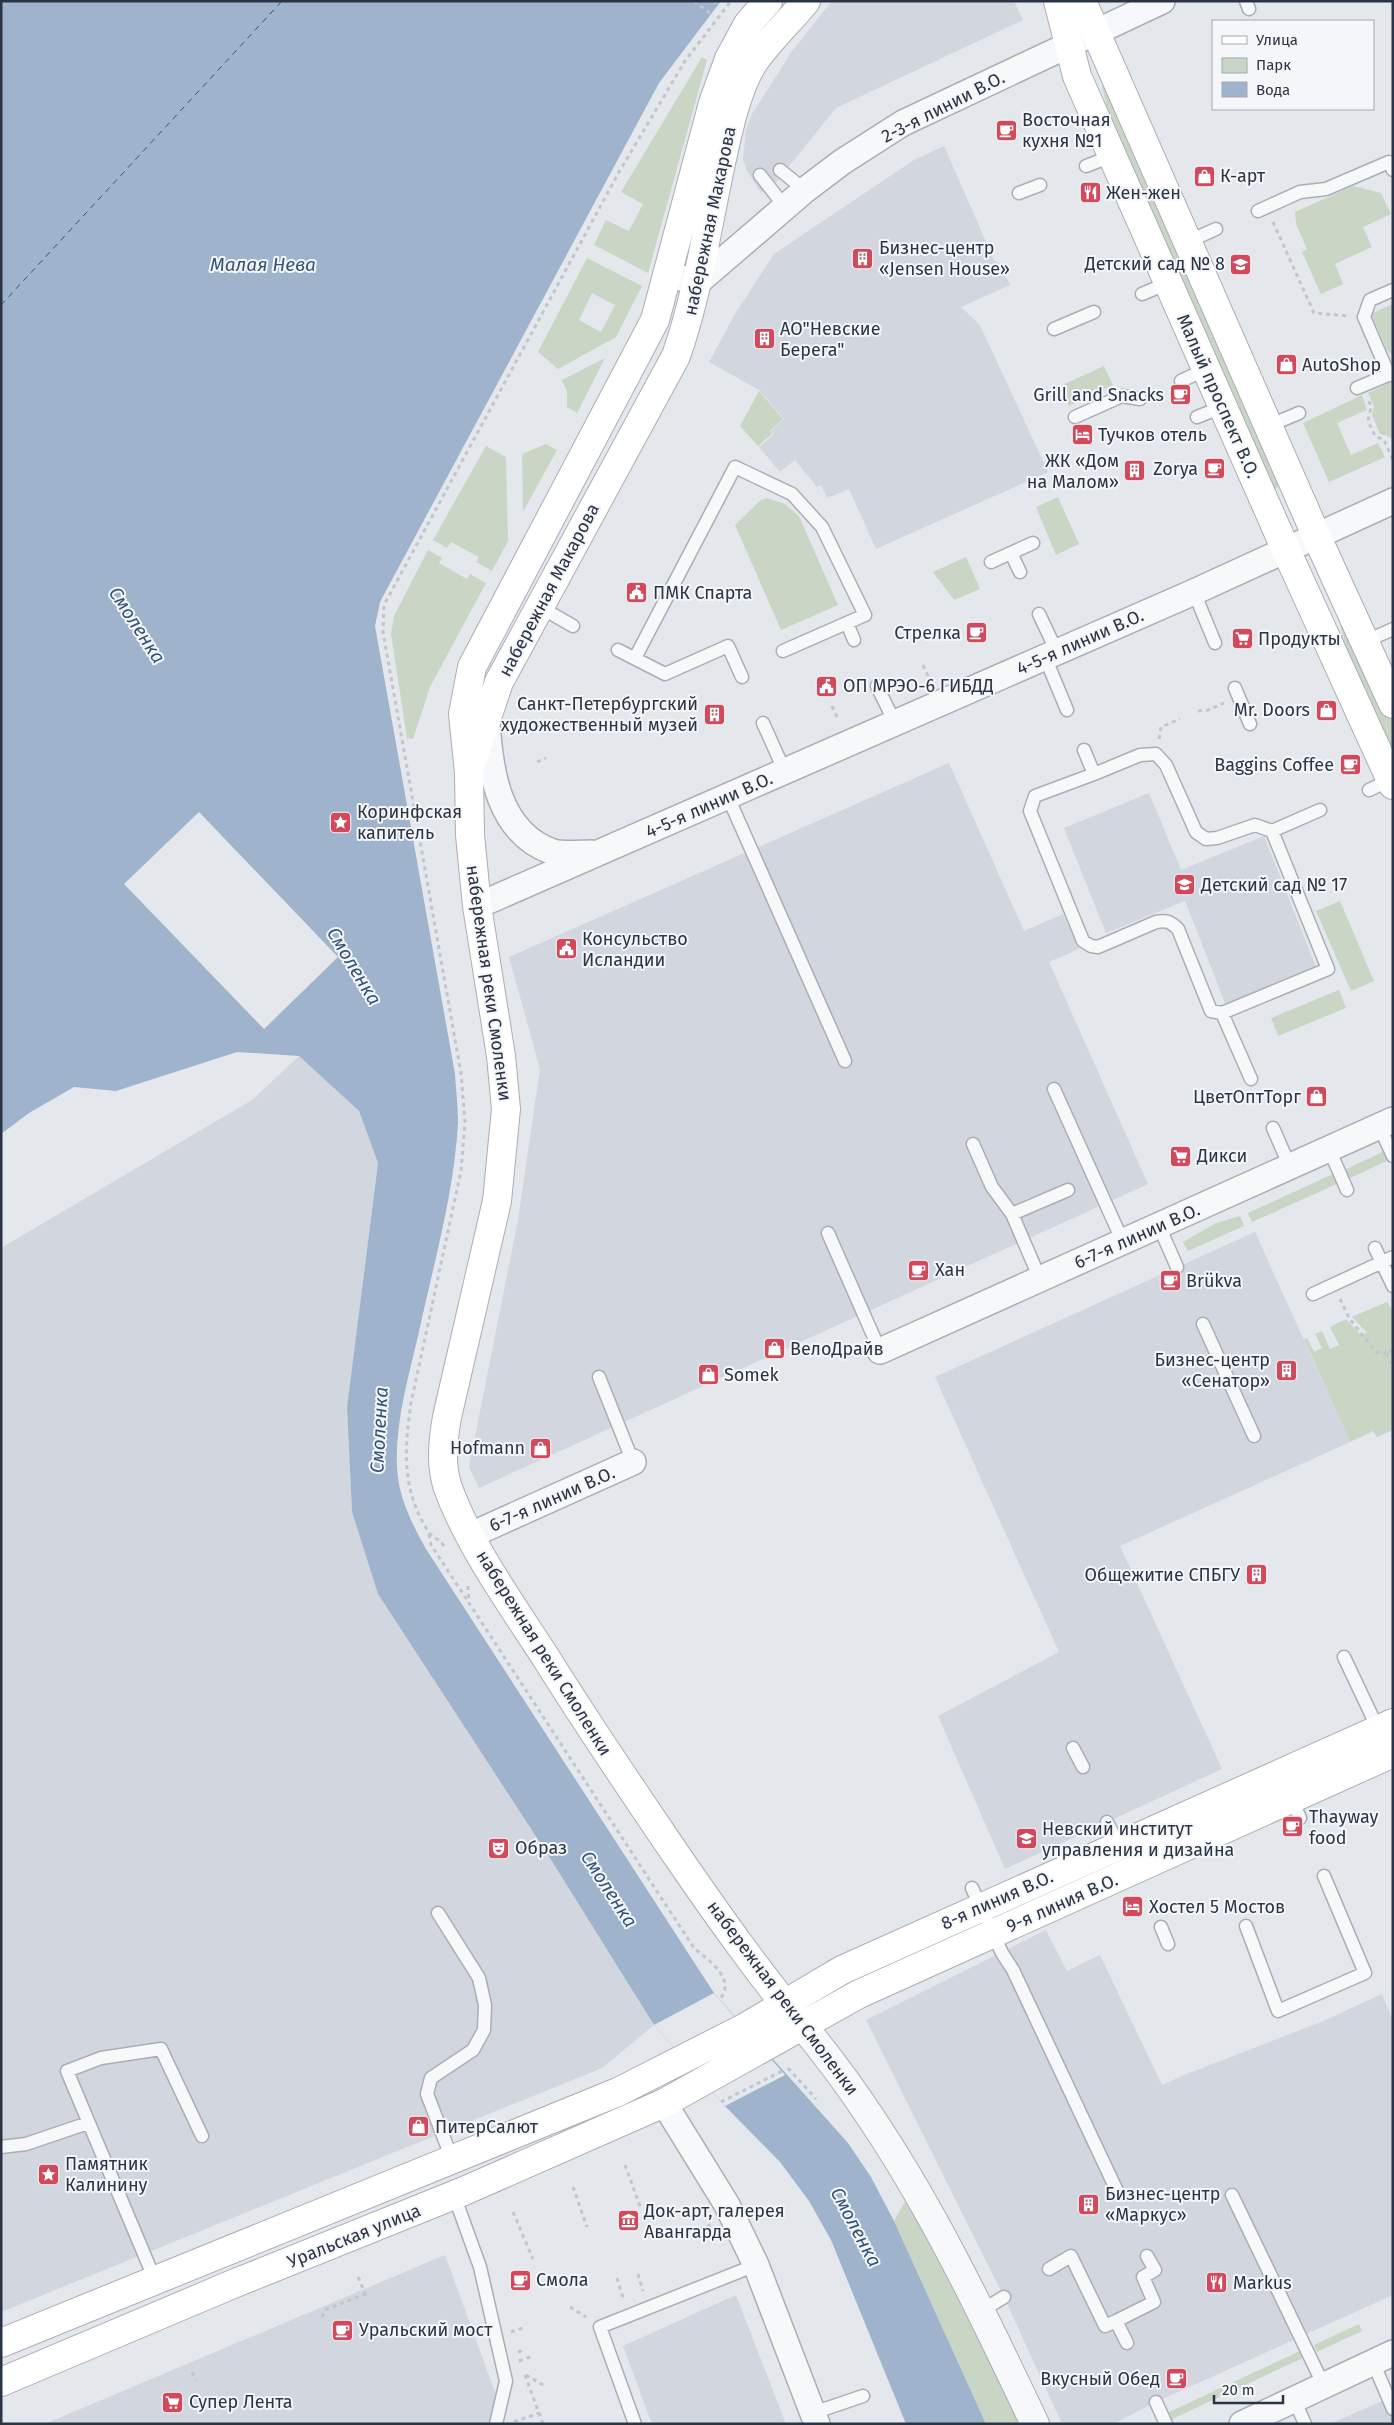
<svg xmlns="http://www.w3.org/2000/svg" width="1394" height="2425" viewBox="0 0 1394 2425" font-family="'Fira Sans',sans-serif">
	<rect width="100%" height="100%" fill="#e4e7ec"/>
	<path fill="#d2d6de" d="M832 1H1014L1023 20 836 108 777 181 761 193 747 171 743 159 746 130 752 114 792 51Z
		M944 146 994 260 1000 264 1010 285 961 307 980 325 1048 472 876 549 849 489 827 498 821 485 817 487 795 460 780 472 759 447 773 435 771 431 784 419 759 390 709 362 735 314 774 254 914 160Z
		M949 763 1024 931 1063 914 1079 949 1049 962 1148 1184 479 1488 469 1467 518 1220 540 1069 509 957Z
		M1149 793 1181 870 1264 836 1316 967 1225 1003 1185 901 1106 933 1064 828Z
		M299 1056 359 1111 378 1163 347 1407 352 1512 378 1594 548 1855 654 2025 602 2068 1 2312V1248L252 1100Z
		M1255 1232 1350 1442 1120 1546 1222 1769 1005 1869 938 1716 1059 1652 935 1377Z
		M1046 1930 1067 1971 1100 1955 1162 2085 1184 2075 1321 2022 1382 1994 1393 2021V2295L1156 2402 1113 2424H1062L1004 2297 866 2020Z
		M445 2255 496 2395 490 2424H45Z
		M736 2295 786 2424H652L623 2346Z
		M1393 2396V2424H1330Z"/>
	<path fill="#c9d6c5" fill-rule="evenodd" d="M702 57 707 60 648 273 594 245 606 220 629 231 643 204 621 192Z
		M1105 82 1284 484 1270 491 1117 148 1102 87Z
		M1353 186 1381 193 1391 214 1363 227 1372 247 1335 264 1343 284 1321 294 1302 252 1307 249 1296 224 1295 212Z
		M587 258 642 286 616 337 558 369 538 352ZM592 293 615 305 601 332 579 320Z
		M1393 304V356L1387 350 1371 314Z
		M605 358 577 413 567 407V392L562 380Z
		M1104 366 1113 385 1069 406 1060 386Z
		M1393 381V443L1390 437 1380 434 1372 415 1374 406 1368 393Z
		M759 391 783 419 770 431 772 434 758 446 740 426Z
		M1362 395 1367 410 1337 423 1351 455 1378 443 1385 457 1329 482 1303 423Z
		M546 444 557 450 523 512 522 454Z
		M486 446 506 457 508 541 492 571 476 562 479 557 451 542 447 548 433 540Z
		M1058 497 1079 544 1056 555 1036 507Z
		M767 498 785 504 799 516 838 605 781 630 735 525 761 500Z
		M428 550 442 558 439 563 467 579 470 574 486 583 430 687 413 739 407 738 391 634 394 616Z
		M966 557 980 589 954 600 933 572Z
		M1334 600 1393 717V759L1349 661Z
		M1340 901 1374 981 1351 991 1316 911Z
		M1339 990 1346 1008 1278 1036 1271 1018Z
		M1385 1151 1389 1160 1348 1179 1344 1170Z
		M1335 1173 1339 1183 1252 1222 1248 1213Z
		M1240 1216 1244 1226 1188 1251 1183 1242 1216 1223Z
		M1387 1302 1393 1311V1430L1377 1437 1373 1431 1350 1442 1304 1339 1307 1338 1314 1352 1322 1348 1315 1334 1322 1331 1330 1349 1339 1345 1330 1327 1346 1319 1361 1335 1367 1333 1352 1317Z
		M909 2195 1025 2424H986L894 2221Z
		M1359 2324 1362 2331 1317 2352 1314 2345Z
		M1302 2350 1305 2357 1168 2421 1165 2414Z"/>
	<path fill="#9fb4cc" d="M1 1H721L659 83 380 602 375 626 455 1074C456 1090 458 1107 458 1123 454 1195 433 1266 418 1336 408 1379 395 1423 397 1467 398 1496 412 1524 426 1549L714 1993 848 2143 871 2177 894 2221 986 2424H906L831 2240 809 2201 780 2162 725 2106 654 2025 548 1855 378 1594 352 1512 347 1407 378 1163 359 1111 299 1056 237 1052 116 1091 74 1087 29 1113 1 1134Z"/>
	<path fill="#e4e7ec" d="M199 812 338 957 264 1029 124 884Z
		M714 1993 785 2075 725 2106 654 2025Z"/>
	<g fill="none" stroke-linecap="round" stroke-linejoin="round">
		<path stroke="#34527a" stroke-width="1" stroke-dasharray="6 5" stroke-linecap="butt" d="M1 305 282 1"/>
		<defs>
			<path id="service" d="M1246 1 1249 9
				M1086 166 1112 156
				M780 170 805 190
				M760 175 785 207
				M1019 193 1040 185
				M1258 211 1300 192 1326 189 1389 162 1393 170
				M1187 242 1216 229
				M1142 294 1168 283
				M1054 329 1094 312
				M1389 375 1364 317 1370 300 1393 290
				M1181 381 1206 369
				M1357 388 1393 373
				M1075 417 1122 396 1140 399
				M1197 417 1222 407
				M1268 426 1299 413
				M1011 553 1020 572
				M991 562 1033 543
				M1194 592 1215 643
				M540 607 573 626
				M1039 614 1057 652
				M847 623 854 640
				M1364 642 1393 629
				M618 650 665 674 728 646 742 677
				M1045 657 1067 710
				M635 658 735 467 792 494 822 527 865 615 783 651
				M877 686 895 723
				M1235 688 1250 724
				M763 723 785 772
				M1084 750 1094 774 1140 755 1156 754 1166 765 1196 832 1206 839 1217 838 1255 825 1272 831 1328 969 1222 1013 1211 1011 1178 929C1171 922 1167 920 1156 922L1098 947 1091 946 1083 941 1030 811 1035 796 1094 774
				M1369 790 1390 780
				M728 797 845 1061
				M1272 831 1320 810
				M1222 1013 1251 1079
				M1054 1089 1123 1242
				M1379 1126 1393 1156
				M1273 1128 1290 1167
				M973 1144 992 1187 1012 1214 1040 1279
				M1329 1149 1347 1190
				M1012 1214 1068 1190
				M1159 1226 1177 1267
				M828 1233 880 1351
				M1375 1248 1393 1286
				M1313 1294 1393 1257
				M1203 1324 1254 1436
				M599 1377 633 1462
				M1344 1657 1379 1731
				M1073 1748 1083 1767
				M1291 1797 1300 1818
				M1107 1822 1120 1848
				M972 1888 1002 1953 1013 1970 1117 2191
				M438 1913 479 1978 485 2005 484 2030 473 2050 431 2078 427 2094 452 2159
				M1246 1926 1278 2011 1365 1973 1324 1876
				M1161 1927 1168 1944
				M1 2147 26 2144 88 2123
				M454 2195 480 2267 506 2381 496 2424
				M1232 2195 1324 2386
				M1049 2269 1071 2256 1105 2326 1116 2321
				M155 2280 67 2071 101 2058 161 2049 202 2136
				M981 2311 1004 2297
				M1127 2343 1116 2321 1154 2302 1143 2277 1155 2270 1147 2256
				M1373 2362 1393 2409
				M1294 2399 1305 2424
				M1156 2402 1166 2424
				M813 2413 863 2396
				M635 2424 600 2327 756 2265"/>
			<path id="minor" d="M668 275 698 282 805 190 842 162 903 123 1162 1
				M487 722C490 771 498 833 553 852 564 855 580 853 591 853
				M477 906 1194 592 1393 501
				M880 1351 1393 1120
				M471 1535 633 1462
				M664 2103 727 2205 756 2265 817 2424
				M1242 2424 1393 2353"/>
			<path id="tertiary" d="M802 2025C903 2146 968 2283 1035 2424"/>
			<path id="secondary" d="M768 1 748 24 729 59 713 103 655 320 472 667 463 714 469 773 470 835 477 906 501 1056 506 1109 497 1201 447 1417C443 1440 440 1464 448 1488 469 1546 514 1608 548 1661 589 1727 633 1791 677 1856 717 1914 757 1971 802 2025
				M1058 1 1077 76 1286 550 1393 785
				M1082 1 1316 535 1393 704
				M472 762 499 682 676 356C698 293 707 228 721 163 728 132 736 92 752 65 766 43 790 21 806 1
				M1 2343 618 2092 744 2028 842 1970 1393 1723
				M1 2382 233 2284 464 2191 664 2103 859 1994 1393 1753"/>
		</defs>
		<use href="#service" stroke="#a9aeb7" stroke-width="15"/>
		<use href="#minor" stroke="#a9aeb7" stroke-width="28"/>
		<use href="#tertiary" stroke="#a9aeb7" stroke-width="30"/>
		<use href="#secondary" stroke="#a9aeb7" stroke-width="30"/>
		<path stroke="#c2c5cb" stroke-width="3" stroke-dasharray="4 4" stroke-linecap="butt" d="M694 1 711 14
			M713 1 718 5
			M1273 222 1314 313 1348 316
			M1369 401 1371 407 1368 421 1375 436 1384 440 1393 460
			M923 665 928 676
			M832 706 837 717
			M1198 711 1208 710 1224 703
			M1159 739 1161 727 1180 719
			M537 762 546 758
			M1340 1299 1349 1318 1376 1352 1386 1353
			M1393 1350 1386 1353 1393 1368
			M429 1534 431 1545 469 1603
			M444 1546C440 1539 432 1538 428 1531 402 1491 404 1449 411 1403L461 1171 465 1122 461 1073 383 632 384 605 619 172 685 61 731 1
			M468 1586 469 1603 694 1948C708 1960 737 1979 720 1999
			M788 2068 816 2099
			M721 2102 782 2071
			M625 2165 641 2209
			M573 2187 587 2227
			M513 2212 533 2259
			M692 2232 711 2225
			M638 2274 643 2291
			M358 2277 367 2298
			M617 2278 623 2298
			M570 2307 586 2317
			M322 2317 325 2310 365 2294
			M511 2332 523 2328
			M518 2352 525 2350
			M519 2361 533 2356
			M192 2372 196 2380
			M525 2375 543 2424
			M526 2375 543 2385
			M514 2422 539 2413"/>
		<use href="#service" stroke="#f7f8fa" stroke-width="12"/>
		<use href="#minor" stroke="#f7f8fa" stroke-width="25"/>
		<use href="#tertiary" stroke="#f7f8fa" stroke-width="28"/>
		<use href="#secondary" stroke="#fff" stroke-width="28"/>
	</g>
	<defs>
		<symbol id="cafe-square" viewBox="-11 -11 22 22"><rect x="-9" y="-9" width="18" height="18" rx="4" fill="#d1495b" stroke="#f4f6f9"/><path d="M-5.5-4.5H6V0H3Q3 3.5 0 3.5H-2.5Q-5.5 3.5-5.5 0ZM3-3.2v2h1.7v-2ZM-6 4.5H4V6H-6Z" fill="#fff"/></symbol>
		<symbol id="shop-square" viewBox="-11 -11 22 22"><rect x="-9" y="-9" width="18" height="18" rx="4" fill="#d1495b" stroke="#f4f6f9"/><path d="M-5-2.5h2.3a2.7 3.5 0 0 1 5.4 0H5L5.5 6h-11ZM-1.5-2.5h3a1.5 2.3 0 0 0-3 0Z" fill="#fff"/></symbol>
		<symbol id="restaurant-square" viewBox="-11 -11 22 22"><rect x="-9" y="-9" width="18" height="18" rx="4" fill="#d1495b" stroke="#f4f6f9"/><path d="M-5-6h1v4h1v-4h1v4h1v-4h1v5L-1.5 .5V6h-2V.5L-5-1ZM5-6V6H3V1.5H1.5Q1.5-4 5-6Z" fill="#fff"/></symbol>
		<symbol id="building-square" viewBox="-11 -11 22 22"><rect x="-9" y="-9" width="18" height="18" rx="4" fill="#d1495b" stroke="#f4f6f9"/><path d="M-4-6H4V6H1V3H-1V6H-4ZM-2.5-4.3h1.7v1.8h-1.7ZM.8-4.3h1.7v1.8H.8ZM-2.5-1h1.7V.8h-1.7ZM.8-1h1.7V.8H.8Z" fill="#fff"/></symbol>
		<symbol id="school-square" viewBox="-11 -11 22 22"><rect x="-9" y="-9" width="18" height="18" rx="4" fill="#d1495b" stroke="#f4f6f9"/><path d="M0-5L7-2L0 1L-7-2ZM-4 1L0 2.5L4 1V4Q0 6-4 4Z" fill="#fff"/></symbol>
		<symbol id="hotel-square" viewBox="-11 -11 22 22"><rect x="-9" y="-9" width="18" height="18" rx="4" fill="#d1495b" stroke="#f4f6f9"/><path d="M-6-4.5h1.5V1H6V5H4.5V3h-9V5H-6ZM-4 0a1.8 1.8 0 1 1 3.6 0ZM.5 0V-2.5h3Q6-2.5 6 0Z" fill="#fff"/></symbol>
		<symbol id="civic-square" viewBox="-11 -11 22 22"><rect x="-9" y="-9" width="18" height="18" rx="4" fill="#d1495b" stroke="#f4f6f9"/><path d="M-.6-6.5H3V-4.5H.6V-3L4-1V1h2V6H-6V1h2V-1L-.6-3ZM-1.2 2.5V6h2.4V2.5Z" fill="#fff"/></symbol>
		<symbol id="supermarket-square" viewBox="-11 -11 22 22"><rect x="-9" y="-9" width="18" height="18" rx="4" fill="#d1495b" stroke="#f4f6f9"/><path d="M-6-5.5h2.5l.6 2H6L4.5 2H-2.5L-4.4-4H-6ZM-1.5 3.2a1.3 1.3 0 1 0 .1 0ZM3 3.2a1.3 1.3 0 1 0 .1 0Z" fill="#fff"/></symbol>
		<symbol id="sight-square" viewBox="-11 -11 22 22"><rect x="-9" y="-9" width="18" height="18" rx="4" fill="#d1495b" stroke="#f4f6f9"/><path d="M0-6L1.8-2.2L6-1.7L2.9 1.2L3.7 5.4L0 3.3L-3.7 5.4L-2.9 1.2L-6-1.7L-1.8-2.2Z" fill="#fff"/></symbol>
		<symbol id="university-square" viewBox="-11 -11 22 22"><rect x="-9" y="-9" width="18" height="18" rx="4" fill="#d1495b" stroke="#f4f6f9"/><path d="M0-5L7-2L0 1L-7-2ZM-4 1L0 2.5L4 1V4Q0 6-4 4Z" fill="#fff"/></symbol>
		<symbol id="theatre-square" viewBox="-11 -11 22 22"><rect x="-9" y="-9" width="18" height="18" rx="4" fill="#d1495b" stroke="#f4f6f9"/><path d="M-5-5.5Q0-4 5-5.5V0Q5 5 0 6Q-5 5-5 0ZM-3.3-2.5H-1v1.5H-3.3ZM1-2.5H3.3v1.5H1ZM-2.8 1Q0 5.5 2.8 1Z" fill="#fff"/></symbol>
		<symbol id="museum-square" viewBox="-11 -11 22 22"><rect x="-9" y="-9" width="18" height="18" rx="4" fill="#d1495b" stroke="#f4f6f9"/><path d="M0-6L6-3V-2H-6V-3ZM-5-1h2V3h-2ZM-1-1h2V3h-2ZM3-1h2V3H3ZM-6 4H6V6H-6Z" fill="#fff"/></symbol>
	</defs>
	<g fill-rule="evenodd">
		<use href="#cafe-square" x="994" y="118" width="25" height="25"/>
		<use href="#shop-square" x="1192" y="164" width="25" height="25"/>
		<use href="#restaurant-square" x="1078" y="180" width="25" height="25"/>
		<use href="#building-square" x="850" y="246" width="25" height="25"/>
		<use href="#school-square" x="1228" y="252" width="25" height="25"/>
		<use href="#building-square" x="752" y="326" width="25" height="25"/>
		<use href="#shop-square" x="1274" y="352" width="25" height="25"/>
		<use href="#cafe-square" x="1168" y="382" width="25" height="25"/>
		<use href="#hotel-square" x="1070" y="422" width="25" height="25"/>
		<use href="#cafe-square" x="1202" y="456" width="25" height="25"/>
		<use href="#building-square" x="1122" y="458" width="25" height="25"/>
		<use href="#civic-square" x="624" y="580" width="25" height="25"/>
		<use href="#cafe-square" x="964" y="620" width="25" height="25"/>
		<use href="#supermarket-square" x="1230" y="626" width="25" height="25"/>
		<use href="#civic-square" x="814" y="674" width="25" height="25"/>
		<use href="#shop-square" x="1314" y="698" width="25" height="25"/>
		<use href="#building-square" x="702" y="702" width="25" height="25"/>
		<use href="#cafe-square" x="1338" y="752" width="25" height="25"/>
		<use href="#sight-square" x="328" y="810" width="25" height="25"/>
		<use href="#school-square" x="1172" y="872" width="25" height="25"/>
		<use href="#civic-square" x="554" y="936" width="25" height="25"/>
		<use href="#shop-square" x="1304" y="1084" width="25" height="25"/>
		<use href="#supermarket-square" x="1168" y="1144" width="25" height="25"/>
		<use href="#cafe-square" x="906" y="1258" width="25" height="25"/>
		<use href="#cafe-square" x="1158" y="1268" width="25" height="25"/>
		<use href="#shop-square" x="762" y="1336" width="25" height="25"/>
		<use href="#building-square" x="1274" y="1358" width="25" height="25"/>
		<use href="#shop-square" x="696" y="1362" width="25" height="25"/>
		<use href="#shop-square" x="528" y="1436" width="25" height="25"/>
		<use href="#building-square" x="1244" y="1562" width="25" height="25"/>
		<use href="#cafe-square" x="1280" y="1814" width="25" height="25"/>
		<use href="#university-square" x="1014" y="1826" width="25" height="25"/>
		<use href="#theatre-square" x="486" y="1836" width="25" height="25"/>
		<use href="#hotel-square" x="1120" y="1894" width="25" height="25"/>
		<use href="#shop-square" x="406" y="2114" width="25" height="25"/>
		<use href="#sight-square" x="36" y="2162" width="25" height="25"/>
		<use href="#building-square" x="1076" y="2192" width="25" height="25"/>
		<use href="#museum-square" x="616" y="2208" width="25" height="25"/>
		<use href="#cafe-square" x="508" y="2268" width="25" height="25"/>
		<use href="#restaurant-square" x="1204" y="2270" width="25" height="25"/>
		<use href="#cafe-square" x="330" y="2318" width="25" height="25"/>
		<use href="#cafe-square" x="1164" y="2366" width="25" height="25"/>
		<use href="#supermarket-square" x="160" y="2390" width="25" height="25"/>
	</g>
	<g text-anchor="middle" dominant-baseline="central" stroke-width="4" stroke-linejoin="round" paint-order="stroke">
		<g font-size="18" fill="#2b3445" stroke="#f4f6f9">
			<text transform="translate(943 107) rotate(-27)">2-3-я линии В.О.</text>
			<text transform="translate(710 221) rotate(-78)">набережная Макарова</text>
			<text transform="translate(1218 396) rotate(66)">Малый проспект В.О.</text>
			<text transform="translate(549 590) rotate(-62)">набережная Макарова</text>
			<text transform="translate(1080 642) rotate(-24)">4-5-я линии В.О.</text>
			<text transform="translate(709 805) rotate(-24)">4-5-я линии В.О.</text>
			<text transform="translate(489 983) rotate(82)">набережная реки Смоленки</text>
			<text transform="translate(1137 1236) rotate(-24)">6-7-я линии В.О.</text>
			<text transform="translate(552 1499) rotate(-24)">6-7-я линии В.О.</text>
			<text transform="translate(544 1653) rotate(58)">набережная реки Смоленки</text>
			<text transform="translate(997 1900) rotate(-24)">8-я линия В.О.</text>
			<text transform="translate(1062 1903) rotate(-24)">9-я линия В.О.</text>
			<text transform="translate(783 1998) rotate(53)">набережная реки Смоленки</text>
			<text transform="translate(354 2236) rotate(-22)">Уральская улица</text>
		</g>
		<g font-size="18" fill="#2b3445" stroke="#f4f6f9" text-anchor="start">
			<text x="1022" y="120">Восточная<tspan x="1022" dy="21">кухня №1</tspan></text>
			<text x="1220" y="176">К-арт</text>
			<text x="1106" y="193">Жен-жен</text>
			<text x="879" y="248">Бизнес-центр<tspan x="879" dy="21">«Jensen House»</tspan></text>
			<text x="1225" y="264" text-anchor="end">Детский сад № 8</text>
			<text x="780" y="329">АО"Невские<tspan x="780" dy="21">Берега"</tspan></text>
			<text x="1302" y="365">AutoShop</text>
			<text x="1164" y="395" text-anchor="end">Grill and Snacks</text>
			<text x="1098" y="435">Тучков отель</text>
			<text x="1119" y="461" text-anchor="end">ЖК «Дом<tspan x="1119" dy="21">на Малом»</tspan></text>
			<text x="1198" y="469" text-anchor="end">Zorya</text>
			<text x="653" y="593">ПМК Спарта</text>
			<text x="961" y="633" text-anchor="end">Стрелка</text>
			<text x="1258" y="639">Продукты</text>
			<text x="843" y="686">ОП МРЭО-6 ГИБДД</text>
			<text x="698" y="704" text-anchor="end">Санкт-Петербургский<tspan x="698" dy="21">художественный музей</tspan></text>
			<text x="1310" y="710" text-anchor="end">Mr. Doors</text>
			<text x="1334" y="765" text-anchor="end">Baggins Coffee</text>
			<text x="357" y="812">Коринфская<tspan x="357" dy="21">капитель</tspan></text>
			<text x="1201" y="885">Детский сад № 17</text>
			<text x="582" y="939">Консульство<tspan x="582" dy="21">Исландии</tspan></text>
			<text x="1301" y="1097" text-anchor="end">ЦветОптТорг</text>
			<text x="1197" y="1156">Дикси</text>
			<text x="935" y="1270">Хан</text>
			<text x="1186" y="1281">Brükva</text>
			<text x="790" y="1349">ВелоДрайв</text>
			<text x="1270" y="1360" text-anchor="end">Бизнес-центр<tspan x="1270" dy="21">«Сенатор»</tspan></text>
			<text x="724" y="1375">Somek</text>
			<text x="525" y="1448" text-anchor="end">Hofmann</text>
			<text x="1240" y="1575" text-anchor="end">Общежитие СПБГУ</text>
			<text x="1309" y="1817">Thayway<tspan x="1309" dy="21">food</tspan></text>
			<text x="1042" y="1829">Невский институт<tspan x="1042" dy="21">управления и дизайна</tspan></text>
			<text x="515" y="1848">Образ</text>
			<text x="1149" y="1907">Хостел 5 Мостов</text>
			<text x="435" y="2127">ПитерСалют</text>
			<text x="65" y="2164">Памятник<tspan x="65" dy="21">Калинину</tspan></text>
			<text x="1105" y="2194">Бизнес-центр<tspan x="1105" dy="21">«Маркус»</tspan></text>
			<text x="644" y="2211">Док-арт, галерея<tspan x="644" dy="21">Авангарда</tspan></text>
			<text x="536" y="2280">Смола</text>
			<text x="1233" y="2283">Markus</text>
			<text x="359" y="2330">Уральский мост</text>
			<text x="1160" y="2379" text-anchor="end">Вкусный Обед</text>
			<text x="189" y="2402">Супер Лента</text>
		</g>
		<g font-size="19" font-style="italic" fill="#34527a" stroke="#f4f6f9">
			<text x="263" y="264">Малая Нева</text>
			<text transform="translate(137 625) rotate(57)">Смоленка</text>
			<text transform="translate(354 966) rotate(59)">Смоленка</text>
			<text transform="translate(379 1430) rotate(-87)">Смоленка</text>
			<text transform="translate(609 1889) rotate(57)">Смоленка</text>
			<text transform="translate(856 2227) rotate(62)">Смоленка</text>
		</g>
	</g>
	<rect width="1394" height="2425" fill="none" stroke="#2b3445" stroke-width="5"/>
	<rect x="1212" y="20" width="162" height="90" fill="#f4f6f9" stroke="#a4a8b1"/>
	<rect x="1222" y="36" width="25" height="8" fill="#ffffff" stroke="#a4a8b1"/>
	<text x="1256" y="45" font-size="15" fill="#2b3445">Улица</text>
	<rect x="1222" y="58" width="25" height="15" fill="#c9d6c5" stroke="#a4a8b1"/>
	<text x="1256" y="70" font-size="15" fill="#2b3445">Парк</text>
	<rect x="1222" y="82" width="25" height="15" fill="#9fb4cc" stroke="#a4a8b1"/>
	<text x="1256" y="95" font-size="15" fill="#2b3445">Вода</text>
	<path d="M1214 2395v8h69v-8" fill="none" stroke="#2b3445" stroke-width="2.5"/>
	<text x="1222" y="2395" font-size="15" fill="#2b3445" stroke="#f4f6f9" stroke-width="4" paint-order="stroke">20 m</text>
</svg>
